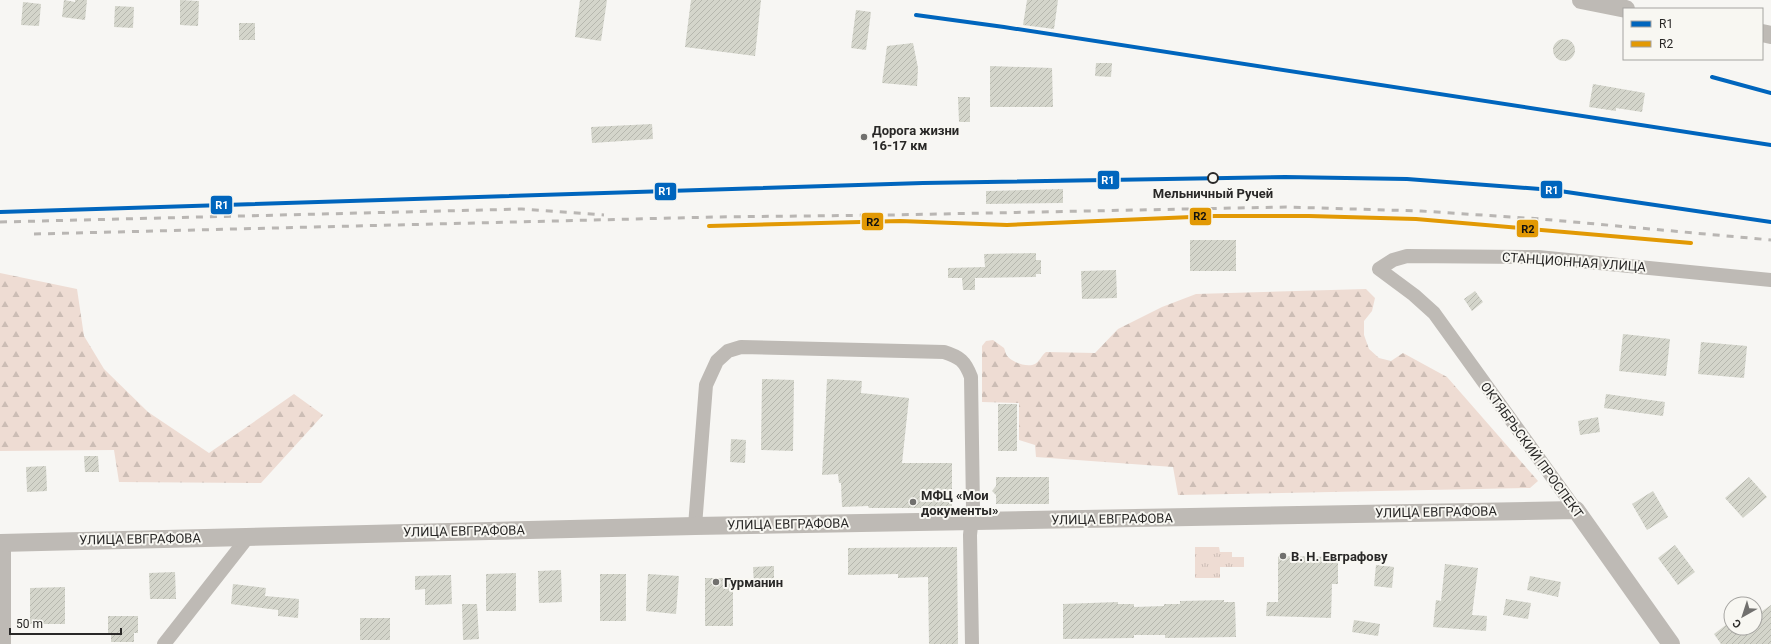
<svg xmlns="http://www.w3.org/2000/svg" width="1771" height="644" viewBox="0 0 1771 644" font-family="Roboto,sans-serif">
	<defs>
		<pattern id="forest-firs" width="22" height="20" patternUnits="userSpaceOnUse"><rect width="22" height="20" fill="#eedcd3"/><path d="M5 1l3.5 6h-7zM16 11l3.5 6h-7z" fill="#ccbdb5"/></pattern>
		<pattern id="park-tufts" width="24" height="20" patternUnits="userSpaceOnUse"><rect width="24" height="20" fill="#eedcd3"/><path d="M3 7l-1-3M5 7V3M7 7l1-3M15 17l-1-3M17 17v-4M19 17l1-3" fill="none" stroke="#ccbdb5"/></pattern>
		<pattern id="building-hatch" width="6" height="6" patternUnits="userSpaceOnUse"><rect width="6" height="6" fill="#d4d5cb"/><path d="M-1 1l2-2M0 6l6-6M5 7l2-2" fill="none" stroke="#b6b7ae"/></pattern>
	</defs>
	<rect width="100%" height="100%" fill="#f7f6f3"/>
	<path fill="url(#forest-firs)" d="M0 273 77 289 84 336 104 369 148 412 209 453 294 394 323 415 261 483 119 482 114 450 0 451Z
		M1366 289 1375 298 1372 311 1364 321V335L1369 349 1379 358 1391 361 1403 353 1447 377 1538 481 1530 488 1178 495 1173 467 1036 457 1035 445 1019 440V403L982 402V346L986 341 993 340 1004 348C1005 350 1005 352 1006 354 1010 362 1027 368 1035 364 1039 362 1042 355 1046 352L1095 353 1118 329 1162 307 1196 294Z"/>
	<path fill="url(#park-tufts)" d="M1195 547H1219L1220 552H1232V557H1244V567H1220V578H1195Z"/>
	<path fill="url(#building-hatch)" d="M64 0 75 2V0H87L85 20 62 17Z
		M180 0 199 1 198 26 180 25Z
		M580 0H607L601 41 575 37Z
		M691 0H761L755 56 685 47Z
		M1027 0H1058L1054 29 1023 25Z
		M23 2 41 4 39 26 21 25Z
		M115 6 134 7 133 28 114 27Z
		M856 10 871 12 866 50 851 48Z
		M239 23H255V40H239Z
		M1553 50a11 11 0 1 1 22 0a11 11 0 1 1-22 0Z
		M913 43 918 68 917 86 882 83 887 46Z
		M1096 63H1112L1111 77 1095 76Z
		M990 66 1052 68 1053 107H990Z
		M1593 84 1645 93 1642 112 1616 108V111L1589 107Z
		M958 97H970V122H959Z
		M652 124 653 139 592 143 591 127Z
		M1063 189V203L986 204V191Z
		M1190 240H1236V271H1190Z
		M1036 253V260H1041V274H1036V277L975 278V290H963L962 278H948V268L985 267 984 254Z
		M1116 270 1117 298 1082 299 1081 271Z
		M1475 291 1483 302 1472 311 1464 299Z
		M1623 334 1670 339 1666 376 1619 371Z
		M1701 342 1747 346 1744 378 1698 374Z
		M762 379 794 380 793 451 761 450Z
		M827 379 862 381 861 393 909 398 902 463H952V508H869L868 506 842 507 841 483H839L838 474 822 475Z
		M1606 394 1665 402 1663 416 1604 408Z
		M998 404H1017V451H998Z
		M1598 417 1600 432 1580 435 1578 421Z
		M731 439 746 440 745 463 730 462Z
		M84 456H98L99 472H85Z
		M46 466 47 491 27 492 26 467Z
		M996 477H1049V504H996V495L992 491 996 486Z
		M1749 477 1767 497 1743 518 1725 498Z
		M1653 491 1668 517 1647 530 1632 504Z
		M1675 545 1695 572 1678 585 1658 558Z
		M957 547 958 644H929L928 577 898 578V574L848 575V548Z
		M1278 556 1338 557V584H1332L1331 618 1266 616 1267 602H1278Z
		M1445 564 1478 568 1472 615 1487 616 1486 631 1433 627 1436 600 1441 601Z
		M1376 565 1394 567 1392 588 1374 586Z
		M774 566V584L754 585 753 567Z
		M561 570 562 602 539 603 538 571Z
		M175 572 176 599H150L149 573Z
		M516 573V611H486V574Z
		M600 574H626V621H600Z
		M648 574 679 576 676 614 646 611Z
		M451 575 452 604 425 605V589L415 590V576Z
		M1530 576 1561 582 1558 597 1527 590Z
		M705 578H733V626H705Z
		M233 584 266 588 265 596 299 599 298 618 278 616V610L231 604Z
		M65 587V624H30V588Z
		M1506 599 1531 603 1528 619 1503 615Z
		M1224 600V602H1235L1236 637 1165 638V635H1134V638L1063 639V604L1118 602V604H1134V607L1164 606V604H1180V601Z
		M462 604H477L479 639 463 640Z
		M1771 605V644H1721L1714 634 1731 621V628H1755V616Z
		M108 616H138V633H134V642H111V633H108Z
		M360 618H390V640H360Z
		M1354 620 1380 624 1378 636 1352 632Z"/>
	<g fill="none" stroke-linecap="round" stroke-linejoin="round">
		<path stroke="#bebab5" stroke-width="14" d="M1576 510 1434 313 1414 295 1379 269 1393 260 1407 256 1538 257 1771 280
			M695 526 706 385 717 361 728 351 741 347 944 352C960 357 965 361 971 377L973 508 970 535 972 644
			M4 543V644
			M164 644 248 537"/>
		<path stroke="#bebab5" stroke-width="18" d="M1581 0 1626 9
			M1762 33 1771 35
			M0 543 695 526 1576 510 1671 644"/>
		<path stroke="#b9b6b3" stroke-width="3" stroke-dasharray="7 7" stroke-linecap="butt" d="M916 15 1004 27 1771 145
			M1712 77 1771 93
			M0 222 522 209 604 215
			M34 234 714 217 889 215 1286 207 1421 211 1541 219 1771 240"/>
		<defs>
			<path id="rail-1" d="M916 15 1004 27 1771 145
				M1712 77 1771 93
				M0 212 923 183 1285 177 1407 179 1553 190 1771 222"/>
			<path id="rail-2" d="M709 226 900 221 1007 225 1215 216H1309L1416 219 1691 243"/>
		</defs>
		<use href="#rail-1" stroke="#f8f7f2" stroke-width="7"/>
		<use href="#rail-2" stroke="#f8f7f2" stroke-width="7"/>
		<use href="#rail-1" stroke="#0065bd" stroke-width="4"/>
		<use href="#rail-2" stroke="#e29904" stroke-width="4"/>
	</g>
	<g fill="#71706e" stroke="#f8f7f2" stroke-width="1.5">
		<circle cx="864" cy="137" r="4"/>
		<circle cx="913" cy="502" r="4"/>
		<circle cx="1283" cy="556" r="4"/>
		<circle cx="716" cy="582" r="4"/>
	</g>
	<circle fill="#f8f7f2" stroke="#292827" stroke-width="2" cx="1213" cy="178" r="5"/>
	<g text-anchor="middle" dominant-baseline="central" stroke-width="4" stroke-linejoin="round" paint-order="stroke">
		<g font-size="13" font-weight="bold" fill="#292827" stroke="#f8f7f2" text-anchor="start">
			<text x="872" y="130">Дорога жизни<tspan x="872" dy="15">16-17 км</tspan></text>
			<text x="921" y="495">МФЦ «Мои<tspan x="921" dy="15">документы»</tspan></text>
			<text x="1291" y="556">В. Н. Евграфову</text>
			<text x="724" y="582">Гурманин</text>
		</g>
		<g font-size="13" font-weight="bold" fill="#292827" stroke="#f8f7f2">
			<text x="1213" y="193">Мельничный Ручей</text>
		</g>
		<g font-size="13" fill="#292827" stroke="#f8f7f2">
			<text transform="translate(1574 262) rotate(4)">СТАНЦИОННАЯ УЛИЦА</text>
			<text transform="translate(1532 450) rotate(54)">ОКТЯБРЬСКИЙ ПРОСПЕКТ</text>
			<text transform="translate(1436 512) rotate(-1)">УЛИЦА ЕВГРАФОВА</text>
			<text transform="translate(1112 519) rotate(-1)">УЛИЦА ЕВГРАФОВА</text>
			<text transform="translate(788 524) rotate(-1)">УЛИЦА ЕВГРАФОВА</text>
			<text transform="translate(464 531) rotate(-1)">УЛИЦА ЕВГРАФОВА</text>
			<text transform="translate(140 539) rotate(-1)">УЛИЦА ЕВГРАФОВА</text>
		</g>
	</g>
	<g stroke="#f8f7f2" stroke-width="1.5">
		<rect x="1097" y="170" width="23" height="20" rx="4" fill="#0065bd"/>
		<rect x="1540" y="180" width="23" height="19" rx="4" fill="#0065bd"/>
		<rect x="654" y="182" width="23" height="19" rx="4" fill="#0065bd"/>
		<rect x="210" y="195" width="23" height="20" rx="4" fill="#0065bd"/>
		<rect x="1189" y="207" width="23" height="19" rx="4" fill="#e29904"/>
		<rect x="861" y="212" width="23" height="19" rx="4" fill="#e29904"/>
		<rect x="1516" y="219" width="23" height="19" rx="4" fill="#e29904"/>
	</g>
	<g font-size="11" text-anchor="middle" font-weight="bold" fill="#fff">
		<text x="1108" y="184">R1</text>
		<text x="1552" y="194">R1</text>
		<text x="665" y="195">R1</text>
		<text x="222" y="209">R1</text>
	</g>
	<g font-size="11" text-anchor="middle" font-weight="bold" fill="#111">
		<text x="1200" y="220">R2</text>
		<text x="873" y="226">R2</text>
		<text x="1528" y="233">R2</text>
	</g>
	<rect x="1623" y="8" width="140" height="52" fill="#f8f7f2" stroke="#a5a4a1"/>
	<rect x="1631" y="21" width="20" height="6" fill="#0065bd" stroke="#a5a4a1"/>
	<text x="1659" y="28" font-size="12" fill="#292827">R1</text>
	<rect x="1631" y="41" width="20" height="6" fill="#e29904" stroke="#a5a4a1"/>
	<text x="1659" y="48" font-size="12" fill="#292827">R2</text>
	<g transform="translate(1743 616) rotate(219)"><circle r="19" fill="#f8f7f2" stroke="#a5a4a1"/>
	<path d="M0-3L7 15L0 10L-7 15Z" fill="#71706e"/>
	<text y="-6" font-size="11" font-weight="bold" text-anchor="middle" fill="#292827">С</text>
	</g>
	<path d="M10 628v6h111v-6" fill="none" stroke="#292827" stroke-width="2"/>
	<text x="16" y="628" font-size="12" fill="#292827" stroke="#f8f7f2" stroke-width="3" paint-order="stroke">50 m</text>
</svg>
